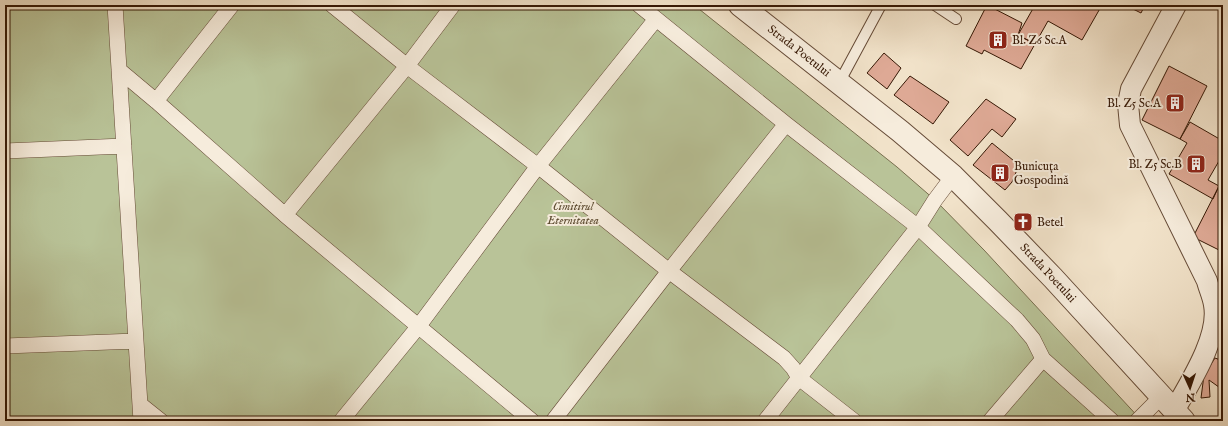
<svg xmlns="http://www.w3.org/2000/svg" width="1228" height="426" viewBox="0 0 1228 426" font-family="'IM FELL English',serif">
	<rect width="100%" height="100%" fill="#f1e2c9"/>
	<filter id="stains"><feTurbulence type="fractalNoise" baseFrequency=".005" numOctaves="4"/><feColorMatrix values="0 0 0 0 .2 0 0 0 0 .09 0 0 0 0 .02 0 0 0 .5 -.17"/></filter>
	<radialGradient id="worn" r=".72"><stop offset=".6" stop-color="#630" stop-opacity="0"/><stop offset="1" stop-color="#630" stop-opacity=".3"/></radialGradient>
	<path fill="#b9c398" stroke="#786e4e" d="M5 5H694L897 167 935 200 984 250 1142 421H5Z"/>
	<path fill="#dea995" stroke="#361805" d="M987 5 1022 23 1018 35 1035 44 1021 69 984 50 982 54 966 46Z
		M1035 5H1102L1082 40 1048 21 1035 44 1018 35Z
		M1125 5H1145L1141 13Z
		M884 53 901 68 887 89 867 73Z
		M1169 66 1207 86 1180 139 1142 120Z
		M910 76 949 102 933 124 894 95Z
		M986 99 1016 119 1002 137 992 129 968 156 950 140Z
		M1190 122 1223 141V154L1208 180 1219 186 1213 199 1169 174 1187 143 1180 139Z
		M992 143 1019 165 1012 182 1005 190 973 165Z
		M1219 186 1223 188V252L1193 237Z
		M1215 358 1223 361V390L1209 380 1210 397 1201 398 1204 375Z"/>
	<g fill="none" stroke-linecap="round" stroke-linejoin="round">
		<defs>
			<path id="service" d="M935 5 956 19
				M839 83 881 5"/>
			<path id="pedestrian" d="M115 5 141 421
				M332 5 407 66 538 166 669 271 784 358 793 368 799 378 854 421
				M639 5 786 124 918 227 1017 320 1033 339 1043 359 990 421
				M119 70 156 101 285 215 532 421
				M156 101 232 5
				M5 151 124 146
				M285 215 407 66 453 5
				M5 346 136 341
				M1043 359 1112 421
				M141 405 161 421
				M341 421 418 327 538 166 656 19
				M553 421 669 271 786 124
				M765 421 918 227 935 200 953 176
				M1137 421 1161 397"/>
			<path id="minor" d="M1174 411C1189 384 1220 337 1214 305 1213 297 1209 289 1207 281L1130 125 1128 104 1131 89 1176 5"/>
			<path id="tertiary" d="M740 5 900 131 953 176 998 221 1053 278 1184 421"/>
		</defs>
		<use href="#service" stroke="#654a36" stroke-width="12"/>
		<use href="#pedestrian" stroke="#654a36" stroke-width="16"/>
		<use href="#minor" stroke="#654a36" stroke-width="22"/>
		<use href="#tertiary" stroke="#654a36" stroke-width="24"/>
		<use href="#service" stroke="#f6ecdc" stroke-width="10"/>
		<use href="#pedestrian" stroke="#f6ecdc" stroke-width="15"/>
		<use href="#minor" stroke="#f6ecdc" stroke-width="20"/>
		<use href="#tertiary" stroke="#f6ecdc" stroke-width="22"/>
	</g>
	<defs>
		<symbol id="building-square" viewBox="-11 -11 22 22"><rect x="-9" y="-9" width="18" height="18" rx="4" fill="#8f2418" stroke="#f6ecdc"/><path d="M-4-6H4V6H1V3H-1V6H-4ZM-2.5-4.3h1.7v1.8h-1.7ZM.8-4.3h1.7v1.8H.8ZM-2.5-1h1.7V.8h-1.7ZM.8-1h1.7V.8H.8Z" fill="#fff"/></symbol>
		<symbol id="church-square" viewBox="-11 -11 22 22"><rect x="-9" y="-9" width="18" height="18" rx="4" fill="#8f2418" stroke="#f6ecdc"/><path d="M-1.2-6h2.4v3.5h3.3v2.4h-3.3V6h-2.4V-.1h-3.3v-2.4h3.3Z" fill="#fff"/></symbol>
	</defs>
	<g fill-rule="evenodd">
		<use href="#building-square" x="987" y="29" width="22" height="22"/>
		<use href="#building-square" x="1164" y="92" width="22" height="22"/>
		<use href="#building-square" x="1185" y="153" width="22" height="22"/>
		<use href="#building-square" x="989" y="162" width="22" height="22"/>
		<use href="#church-square" x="1012" y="211" width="22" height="22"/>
	</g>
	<g text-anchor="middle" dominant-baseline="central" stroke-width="4" stroke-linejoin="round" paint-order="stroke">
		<g font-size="12" fill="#361805" stroke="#f6ecdc" text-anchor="start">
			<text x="1012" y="40">Bl. Z6 Sc.A</text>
			<text x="1161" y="103" text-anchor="end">Bl. Z5 Sc.A</text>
			<text x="1182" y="164" text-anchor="end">Bl. Z5 Sc.B</text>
			<text x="1014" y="166">Bunicuța<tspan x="1014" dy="14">Gospodină</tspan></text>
			<text x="1037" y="222">Betel</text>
		</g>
		<g font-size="12" fill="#361805" stroke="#f6ecdc">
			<text transform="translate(799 51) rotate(38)">Strada Poetului</text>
			<text transform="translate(1048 273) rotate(47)">Strada Poetului</text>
		</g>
		<g font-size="12" font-style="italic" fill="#5d4b31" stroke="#f6ecdc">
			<text x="573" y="206">Cimitirul<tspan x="573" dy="14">Eternitatea</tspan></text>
		</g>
	</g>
	<rect width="1228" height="426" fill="none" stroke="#f1e2c9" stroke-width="20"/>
	<rect x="6" y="6" width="1216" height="414" fill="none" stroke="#361805" stroke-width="2"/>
	<rect x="10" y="10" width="1208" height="406" fill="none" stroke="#361805"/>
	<g transform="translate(1190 388) rotate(177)" stroke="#f6ecdc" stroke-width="3" paint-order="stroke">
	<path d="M0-3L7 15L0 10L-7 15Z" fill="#361805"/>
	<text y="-6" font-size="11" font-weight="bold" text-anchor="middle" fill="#361805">N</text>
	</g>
	<rect width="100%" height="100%" filter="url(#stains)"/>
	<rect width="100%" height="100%" fill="url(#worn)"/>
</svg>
